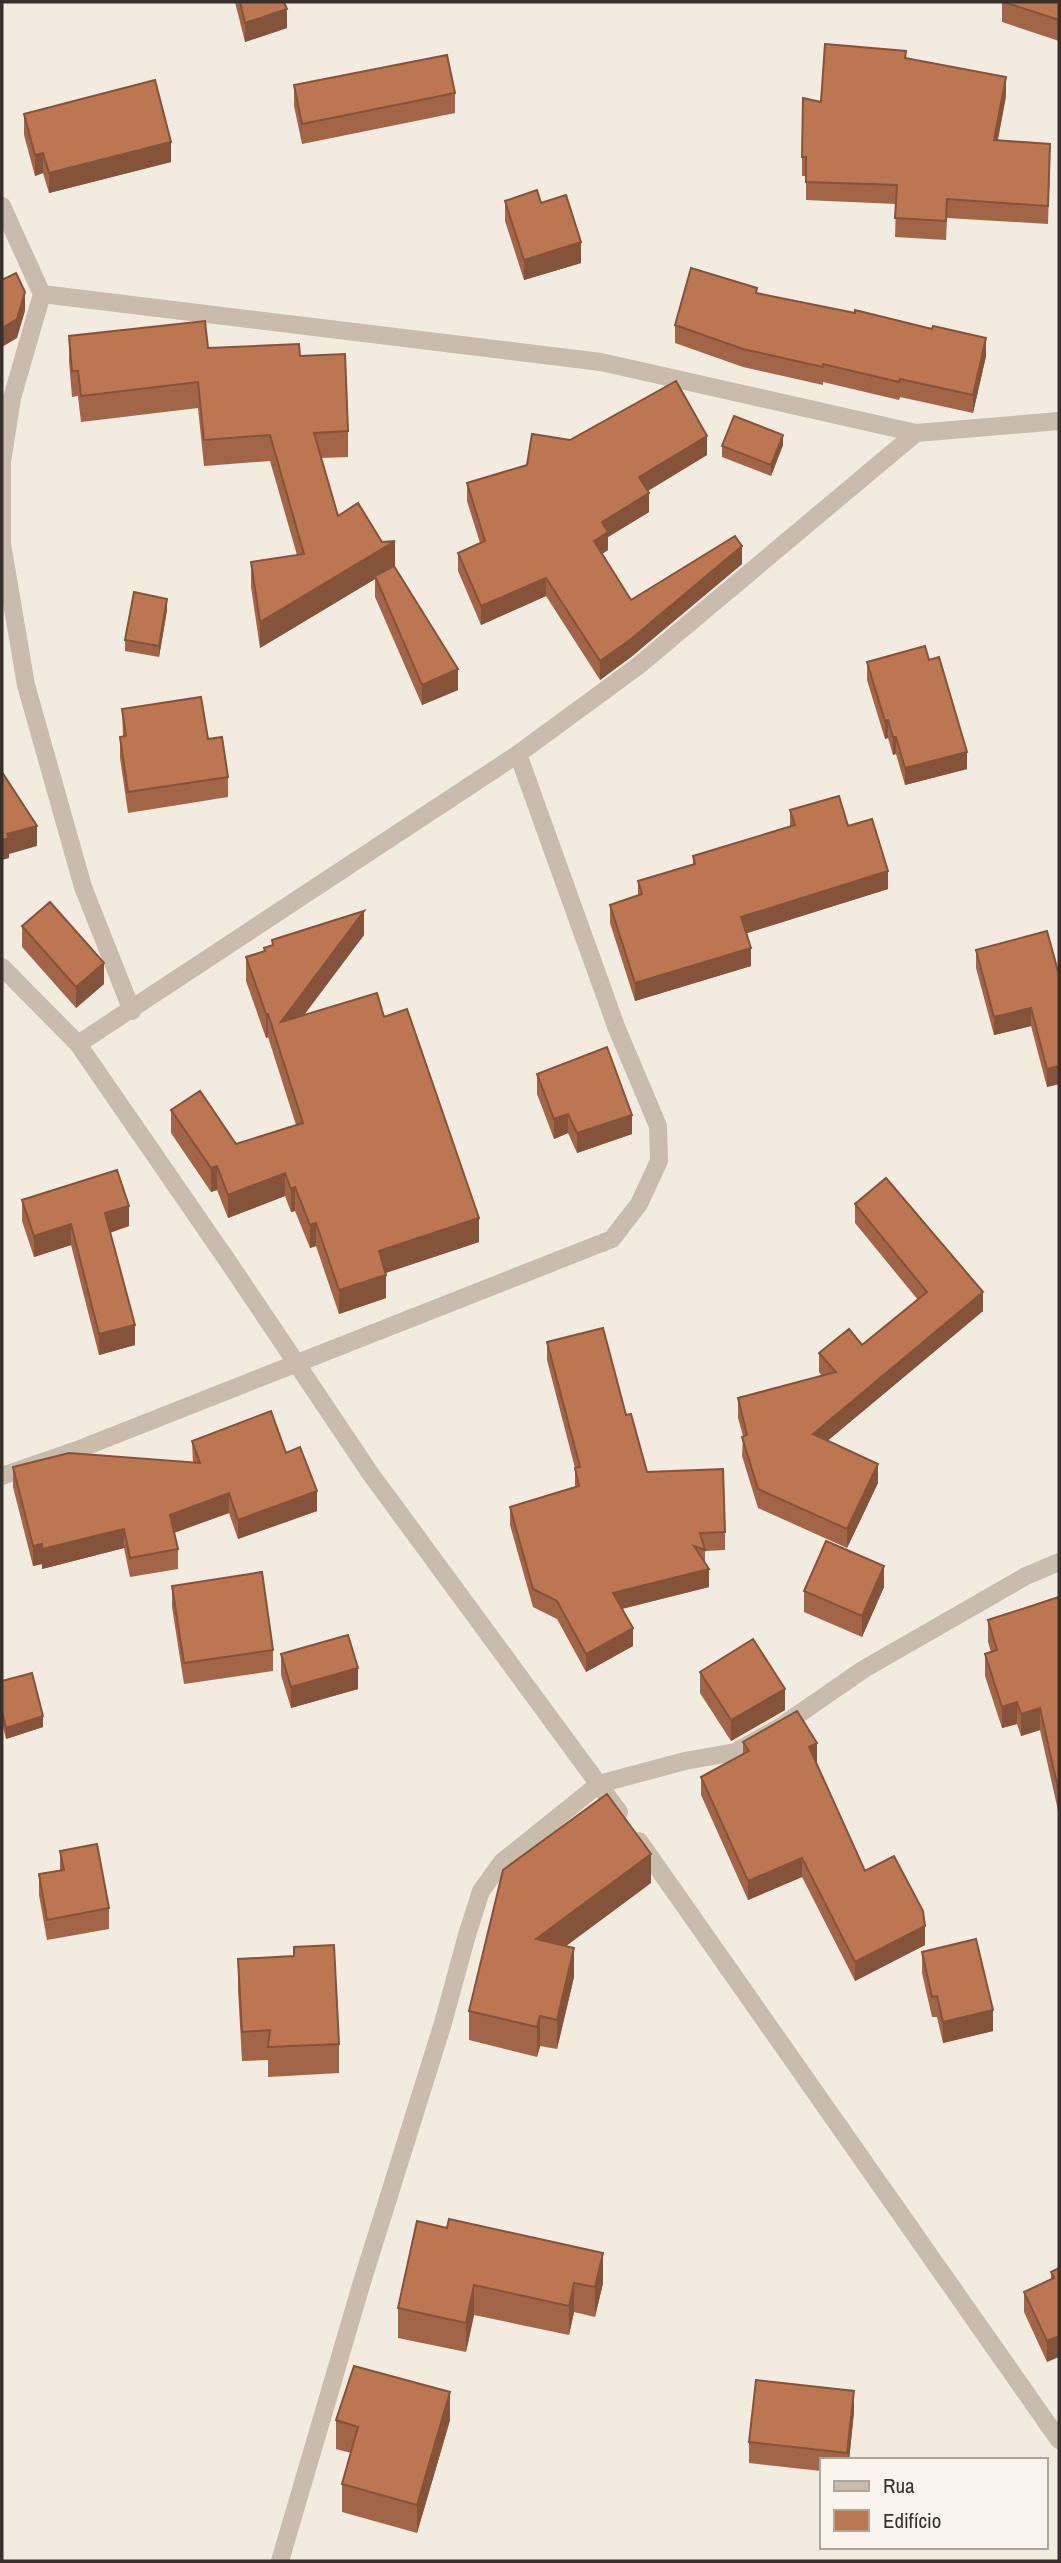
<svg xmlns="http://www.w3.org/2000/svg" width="1061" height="2563" viewBox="0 0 1061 2563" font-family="'Archivo Narrow',sans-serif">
	<rect width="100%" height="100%" fill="#f1ebe0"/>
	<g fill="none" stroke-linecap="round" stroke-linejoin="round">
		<path stroke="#c9bcac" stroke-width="18" d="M2 206 42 294 12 398 2 462V544L26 685 83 887 132 1011
			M42 294 601 362 916 433 1059 421
			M2 967 78 1044 227 1260 370 1473 619 1812
			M78 1044 518 754 638 666 916 433
			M2 1476 77 1450 612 1239 639 1204 659 1161 658 1126 617 1029 518 754
			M639 1841 1059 2440
			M280 2561 362 2282 443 2023 467 1935 481 1891 502 1862 599 1784 685 1761 735 1752 780 1727 864 1669 1026 1576 1059 1562"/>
	</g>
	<path fill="#a36547" d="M235 2H284L287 28 245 42Z
		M1002 2H1059V41L1002 22Z
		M906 58 1006 96 998 140 1050 163 1048 224 947 218 946 240 895 237 896 204 806 200V176H802V157L821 102Z
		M294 85 455 93V113L302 144 294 106Z
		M24 114 171 162 49 193 43 173 35 176 24 135Z
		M505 201 541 203 581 263 524 280 505 221Z
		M757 293 986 356 973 413 900 397 899 400 823 382V385L743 367 675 343V325Z
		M69 336 300 356 348 431V457L321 458 338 516 395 567H394L458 690 422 705 375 597V579L260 648 251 587V562L297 555 270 461 204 466 198 408 81 422 78 396 72 397 69 361Z
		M570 440 707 455 648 491 649 512 608 537V550L602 554 631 600 742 564 631 657 600 680 546 596 481 625 458 571V553L480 543 467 501V483L527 465Z
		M783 445 771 476 722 457V446Z
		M167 610 159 657 125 651V640Z
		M867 662 967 769 905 785 896 754 893 755 888 738 885 739 867 680Z
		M122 709 208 739 228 777V797L128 813 120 758V737H123Z
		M790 810 848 826 888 889 747 933 751 966 635 1001 610 923V905L638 895V881L693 864V856L790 827Z
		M22 926 104 984 76 1008 22 947Z
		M364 935 303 1015 384 1017 479 1242 386 1273V1298L339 1314 316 1246 310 1248 295 1211 291 1212 285 1196 228 1218 217 1190 211 1192 171 1133V1110L236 1144 296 1125 268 1037 266 1038 246 981V957L264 952V948L272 945V940Z
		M976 950 1059 975V1084L1047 1087 1031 1026 994 1035 976 968Z
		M537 1074 632 1134 577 1153 568 1133 554 1139 537 1094Z
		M22 1200 129 1226 110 1233 135 1345 99 1355 71 1245 34 1257 22 1221Z
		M855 1204 983 1311 827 1441 878 1483 847 1548 758 1508 742 1456 743 1436 738 1418V1398L822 1376 819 1372V1353L862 1345 918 1300 855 1223Z
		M547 1342 626 1415 647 1472 725 1532V1550L705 1551V1563L709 1587 622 1609 633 1646 586 1672 557 1619 533 1607 510 1525V1507L575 1488V1468L547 1360Z
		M192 1441 286 1453 317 1511 238 1539 229 1513 174 1533 178 1549V1569L130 1577 124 1548 42 1569V1564L33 1566 13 1487V1467L193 1463Z
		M172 1586 273 1650V1671L184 1684 172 1607Z
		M884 1587 862 1637 804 1612V1591Z
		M1059 1597V1815L1040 1730 1021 1736 1017 1724 1002 1728 985 1676V1654L991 1652 988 1642V1620Z
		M281 1654 358 1689 291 1708 281 1675Z
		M700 1672 785 1710 731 1741 700 1693Z
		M2 1681 43 1727 6 1739 2 1723Z
		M743 1742 817 1762H816L865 1871 925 1945 855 1981 802 1877 748 1900 701 1795V1777L743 1755Z
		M60 1851 109 1908V1929L47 1940 39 1895V1874L60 1870Z
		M651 1883 566 1946 574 1977 557 2049 540 2046 537 2057 469 2040V2011Z
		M922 1952 993 2031 943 2043 937 2017H932L922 1973Z
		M238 1959 339 2044V2073L268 2077V2060L242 2061 238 1989Z
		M417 2221 603 2283 595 2317 574 2312 569 2335 474 2315 466 2352 398 2338V2308Z
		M1059 2268 1047 2362 1024 2312V2292L1051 2279V2272Z
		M854 2412 849 2460H821V2471L749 2463V2442Z
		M336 2420H450L417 2533 342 2512V2484L351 2453 336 2449Z"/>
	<path fill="#845339" d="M287 9V28L245 42V23Z
		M1006 77V96L994 158V140Z
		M171 142V162L49 193V173Z
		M43 153V173L35 176V155Z
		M581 242V263L524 280V260Z
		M25 292V311L17 338 2 347V328Z
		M986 338V356L973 413V395Z
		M783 435V445L771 476V465Z
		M707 436V455L639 496V477Z
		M649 493V512L608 537V550L594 559V541L602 522Z
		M395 541V567L376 578 375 576V579L260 648V622Z
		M742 546V564L631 657 600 680V661Z
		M546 578V596L481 625V606Z
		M167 599V610L159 657V646Z
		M458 669V690L422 705V685Z
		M888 720V738L885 739V721Z
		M893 737H896V754L893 755Z
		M967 752V769L905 785V768Z
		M37 826V846L9 854V858L2 860V840L7 834Z
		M888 871V889L741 935V917Z
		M364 911V935L281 1046V1022Z
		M751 948V966L635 1001V983Z
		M104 963V984L76 1008V987Z
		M1031 1008V1026L994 1035V1017Z
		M266 1014H268V1037L266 1038Z
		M1059 1066V1084L1047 1087V1069Z
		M568 1114V1133L554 1139V1119Z
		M632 1115V1134L577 1153V1133Z
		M217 1166V1190L211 1192V1168Z
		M285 1173V1196L228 1218V1195Z
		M295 1187V1211L291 1212V1189Z
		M129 1206V1226L105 1234V1213Z
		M479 1218V1242L379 1275V1251Z
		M316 1223V1246L310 1248V1225Z
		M71 1224V1245L34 1257V1236Z
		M386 1275V1298L339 1314V1290Z
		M983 1292V1311L813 1453V1434Z
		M135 1325V1345L99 1355V1334Z
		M878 1464V1483L847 1548V1529Z
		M317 1491V1511L238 1539V1520Z
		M229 1493V1513L170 1534V1515Z
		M124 1529V1548L42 1569V1549Z
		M42 1544V1564L33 1566V1546Z
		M884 1566V1587L862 1637V1616Z
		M709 1569V1587L613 1611V1593Z
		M633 1628V1646L586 1672V1654Z
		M358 1668V1689L291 1708V1687Z
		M785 1689V1710L731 1741V1720Z
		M1017 1702V1724L1002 1728V1707Z
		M1040 1708V1730L1021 1736V1714Z
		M43 1716V1727L6 1739V1728Z
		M817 1743V1762L809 1766V1747Z
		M651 1854V1883L536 1968V1939Z
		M802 1858V1877L748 1900V1881Z
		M925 1926V1945L855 1981V1962Z
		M574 1948V1977L557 2049V2020Z
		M993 2010V2031L943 2043V2022Z
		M540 2016V2046L537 2057V2027Z
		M603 2253V2283L595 2317V2287Z
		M574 2283V2312L569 2335V2306Z
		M474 2285V2315L466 2352V2323Z
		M1059 2336V2357L1047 2362V2341Z
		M854 2391V2412L849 2460H847Z
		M450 2392V2420L417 2533V2505Z"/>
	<path fill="#bd7652" stroke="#845339" stroke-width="2" d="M240 2H284L287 9 245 23Z
		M1004 2H1059V20Z
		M825 44 906 51 905 58 1006 77 994 140 1050 144 1048 206 947 199 946 221 895 218 897 185 806 182V157H802L803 98 821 102Z
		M447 55 455 93 302 124 294 85Z
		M155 80 171 142 49 173 43 153 35 155 24 114Z
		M537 190 541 203 566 195 581 242 524 260 505 201Z
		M691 268 757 288 756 293 855 313V310L932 329 933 326 986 338 973 395 900 379 899 382 823 364V367L743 349 675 325Z
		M16 273 25 292 17 319 2 328V279V280Z
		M205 321 208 348 299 344 300 356 345 354 348 431 314 433 338 516 358 503 382 542 395 541 260 622 251 562 304 554 270 435 204 440 198 382 81 396 78 371H72L69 336Z
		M676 381 707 436 639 477 649 493 602 522 608 532 594 541 631 600 735 536 742 546 631 639 600 661 546 578 481 606 458 553 485 541 467 483 527 465 532 434 570 440Z
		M734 416 783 435 771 465 722 446Z
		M394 566 458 669 422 685 375 576Z
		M134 592 167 599 159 646 125 640Z
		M925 646 929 660 939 657 967 752 905 768 896 737H893L888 720 885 721 867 662Z
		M201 697 208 739 222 737 228 777 128 792 120 737 126 736 122 709Z
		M2 772 37 826 7 834 9 838 2 840Z
		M839 796 848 826 872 819 888 871 741 917 751 948 635 983 610 905 642 894 638 881 695 864 693 856 795 825 790 810Z
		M50 902 104 963 76 987 22 926Z
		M364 911 281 1022 377 993 384 1017 407 1009 479 1218 379 1251 386 1275 339 1290 316 1223 310 1225 295 1187 291 1189 285 1173 228 1195 217 1166 211 1168 171 1110 200 1091 236 1144 303 1123 268 1014H266L246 957 265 951 264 948 273 945 272 940Z
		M1047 931 1059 975V1066L1047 1069 1031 1008 994 1017 976 950Z
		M607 1047 632 1115 577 1133 568 1114 554 1119 537 1074Z
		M117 1170 129 1206 105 1213 135 1325 99 1334 71 1224 34 1236 22 1200Z
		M886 1178 983 1292 813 1434 878 1464 847 1529 758 1489 742 1437 747 1435 738 1398 836 1372 819 1353 849 1329 862 1345 927 1292 855 1204Z
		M603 1328 626 1415 631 1414 647 1472 723 1469 725 1532 700 1533 705 1550 694 1546 709 1569 613 1593 633 1628 586 1654 557 1601 533 1589 510 1507 579 1486 575 1468 580 1467 547 1342Z
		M271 1411 286 1453 300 1447 317 1491 238 1520 229 1493 170 1515 178 1549 130 1558 124 1529 42 1549V1544L33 1546 13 1467 69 1453 200 1463 192 1441Z
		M826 1541 884 1566 862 1616 804 1591Z
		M262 1572 273 1650 184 1663 172 1586Z
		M1059 1597V1793L1040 1708 1021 1714 1017 1702 1002 1707 985 1654 997 1650 988 1620Z
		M348 1635 358 1668 291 1687 281 1654Z
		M753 1639 785 1689 731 1720 700 1672Z
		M32 1673 43 1716 6 1728 2 1712V1681Z
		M797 1711 817 1743 809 1747 865 1871 894 1856 923 1911 925 1926 855 1962 802 1858 748 1881 701 1777 749 1751 743 1742Z
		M607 1794 651 1854 536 1939 574 1948 557 2020 540 2016 537 2027 469 2011 503 1870Z
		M97 1844 109 1908 47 1920 39 1874 64 1870 60 1851Z
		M976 1939 993 2010 943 2022 937 1996 932 1997 922 1952Z
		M334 1945 339 2044 268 2047 270 2030 242 2032 238 1959 294 1956V1947Z
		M449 2219 603 2253 595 2287 574 2283 569 2306 474 2285 466 2323 398 2308 417 2221 447 2228Z
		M1059 2268V2336L1047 2341 1024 2292 1054 2278 1051 2272Z
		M354 2366 450 2392 417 2505 342 2484 358 2427 336 2420Z
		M756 2380 854 2391 847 2453 749 2442Z"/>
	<rect width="1061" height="2563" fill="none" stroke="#38302b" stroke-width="7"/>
	<rect x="820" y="2458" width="228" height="91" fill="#f9f4ec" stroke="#aca69f" stroke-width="2"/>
	<rect x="834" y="2481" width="35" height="10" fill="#c9bcac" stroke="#aca69f" stroke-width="2"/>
	<text x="883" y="2493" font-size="21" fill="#38302b">Rua</text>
	<rect x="834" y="2510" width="35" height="21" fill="#bd7652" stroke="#aca69f" stroke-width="2"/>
	<text x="883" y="2528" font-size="21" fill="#38302b">Edifício</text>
</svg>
